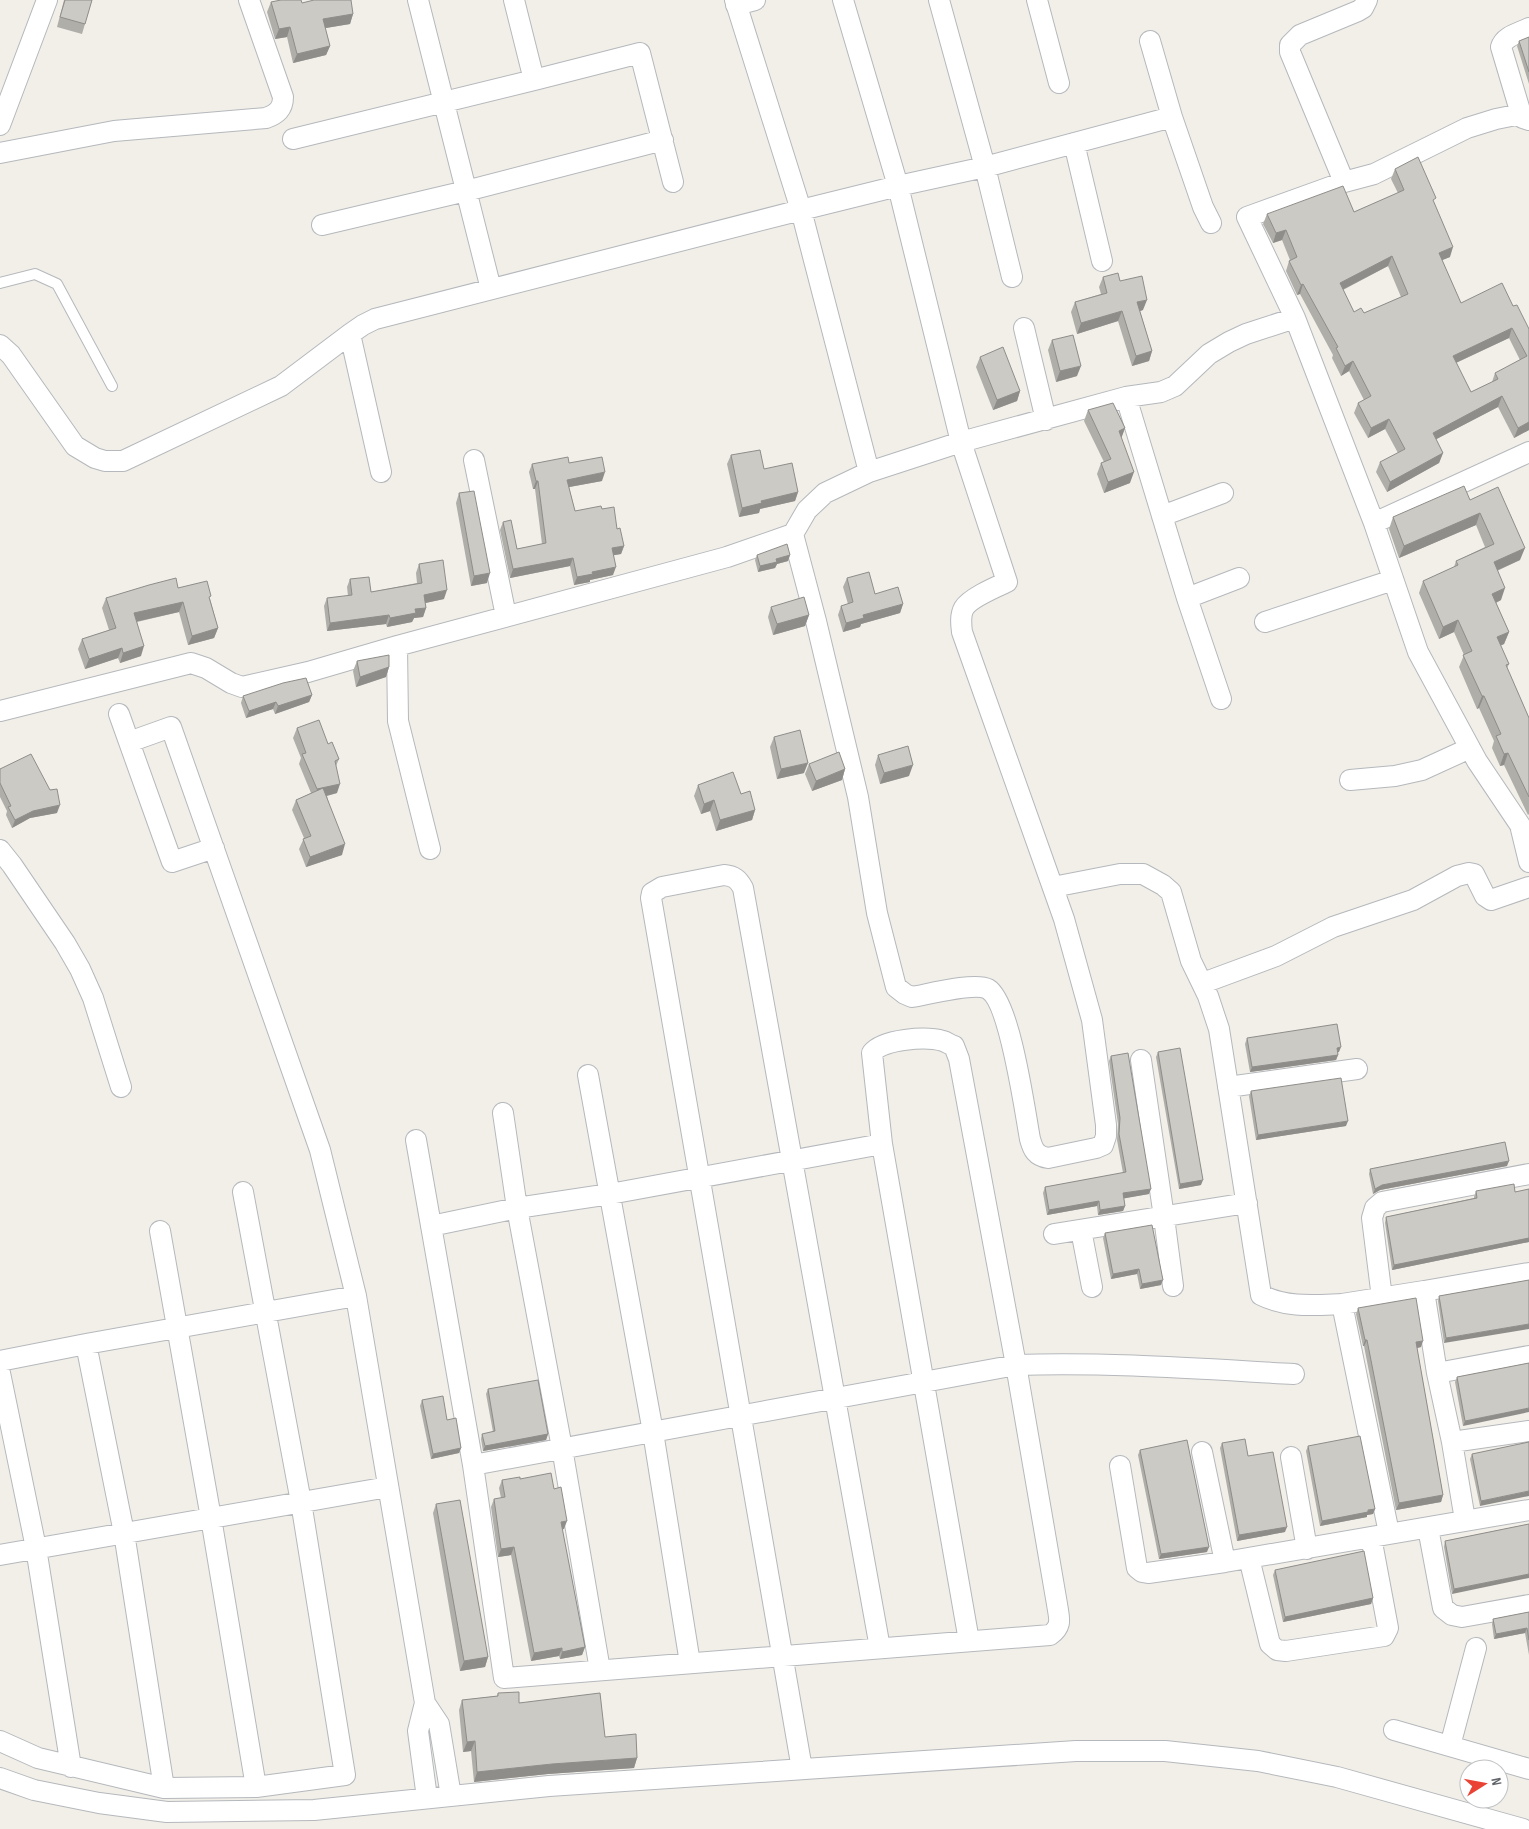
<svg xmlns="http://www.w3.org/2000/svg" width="1529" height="1829" viewBox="0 0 1529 1829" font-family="'Sofia Sans Condensed',sans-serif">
	<rect width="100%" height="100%" fill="#f1efe8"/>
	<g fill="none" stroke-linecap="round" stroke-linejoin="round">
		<defs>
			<path id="lane" d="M0 283 35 274 57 284 112 386"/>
			<path id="street" d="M418 0 491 289
				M735 0 801 210 869 472
				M939 0 985 167 1012 277
				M1037 0 1059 83
				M736 5 755 0
				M1529 28C1519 33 1504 36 1501 47L1521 114 1523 118 1529 120
				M1150 41 1172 117
				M534 80 640 53 673 182
				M1521 114 1496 119 1467 128 1374 174 1344 182 1247 217 1295 318 1374 523 1418 652 1477 761 1520 825 1529 862
				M0 125 47 0
				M293 139 534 80 514 0
				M1074 143 1102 261
				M0 153 114 131 266 118C277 114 283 109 283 97L249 0
				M1344 182 1290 52V45L1300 35 1358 11 1363 8 1367 0
				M322 225 466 191 663 140
				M1024 328 1046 420
				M350 334 381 472
				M0 345 11 355 75 446 95 458 105 461H123L281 386 350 334 363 325 375 319 801 210 898 186 985 167 1172 117 1203 207 1211 223
				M1126 397 1187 598 1221 699
				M474 460 506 616
				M1162 516 1223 493
				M1374 523 1529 452
				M793 534 816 621 858 797 877 913 896 987 905 994 912 997C929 994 975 982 988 989 1010 1002 1025 1112 1030 1139 1033 1150 1036 1156 1048 1158L1096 1148 1103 1145 1106 1136V1125L1092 1020 1064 919 962 632C961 624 960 615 964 608 970 598 996 587 1007 582L961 442 898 186 843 0
				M1187 598 1239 578
				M1265 622 1393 580
				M397 646 398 721 430 849
				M0 711 191 663 206 668 231 683 242 687 308 672 397 646 727 557 793 534 807 510 825 493 869 472 961 442 1126 397 1161 392 1175 386 1209 354 1229 342 1246 334 1295 318
				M119 714 172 862 214 848
				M129 742 171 727 320 1150 356 1296 425 1703 439 1724 451 1796
				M1350 780 1395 776 1422 770 1470 748
				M0 850 12 865 65 943 80 969 93 998 121 1087
				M1053 887 1120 874H1143L1163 885 1171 892 1191 961 1208 996 1219 1029 1261 1295C1287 1308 1314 1305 1342 1304L1389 1533
				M1203 983 1276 956 1333 927 1413 900 1457 876 1469 873 1474 874 1485 896 1491 900 1529 887
				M1141 1060 1164 1217 1173 1286
				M588 1075 653 1432 690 1663
				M1228 1087 1357 1069
				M503 1113 517 1208 562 1448 600 1670
				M416 1140 473 1465 504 1678 1050 1635C1063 1626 1059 1618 1057 1604L1016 1365 959 1059 954 1046C950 1045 947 1042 943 1041 926 1036 883 1039 872 1053L882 1144 969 1641
				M431 1226 517 1208 610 1194 882 1144
				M1081 1230 1092 1287
				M160 1231 211 1518 256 1787
				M1054 1234 1247 1203
				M1424 1291 1529 1273
				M1382 1298 1372 1218 1375 1208 1382 1202 1529 1174
				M1342 1304 1424 1291 1437 1373 1529 1356
				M86 1344 124 1533 164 1788
				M0 1361 86 1344 356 1296
				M0 1373 36 1548 71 1767
				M1437 1373 1452 1442 1465 1520
				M1452 1442 1529 1431
				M1202 1452 1225 1562
				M1291 1457 1307 1549
				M473 1465 1016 1365C1109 1362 1202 1369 1294 1374
				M1120 1466 1137 1568 1142 1572 1148 1573 1225 1562 1529 1510
				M1428 1528 1443 1608 1452 1615 1462 1617 1529 1605
				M0 1555 388 1487
				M1249 1558 1270 1644 1277 1650 1286 1651 1384 1636 1388 1628 1371 1537
				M425 1703 418 1731 427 1798
				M1394 1730 1529 1769
				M0 1741 38 1758 164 1788 256 1787 345 1775 301 1502 243 1192
				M1450 1746 1476 1648
				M802 1769 651 898 652 893 662 887 724 875C734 876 738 879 743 888L880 1648
				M0 1778 34 1790 99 1803 167 1812 314 1810 549 1786 1076 1751H1165L1258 1761 1337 1777 1523 1829"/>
		</defs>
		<use href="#lane" stroke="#b5b8bc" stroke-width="12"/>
		<use href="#street" stroke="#b5b8bc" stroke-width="22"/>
		<use href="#lane" stroke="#fff" stroke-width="10"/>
		<use href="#street" stroke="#fff" stroke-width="20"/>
	</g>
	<path fill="#afaea9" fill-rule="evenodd" d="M64 0H92L82 34 57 27Z
		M271 2 353 14 350 24 325 28 330 46 326 55 293 63 287 37 275 39 267 12Z
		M1529 37V84L1517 46 1519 41Z
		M1395 169 1434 203 1450 257 1442 260 1461 303 1513 306 1529 329V430L1514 438 1498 407 1436 439 1443 453 1439 463 1387 492 1376 472 1380 462 1398 453 1385 429 1368 438 1354 413 1358 403 1364 400 1349 371 1341 376 1332 358 1333 355 1300 294 1297 295 1286 271 1289 261 1290 260 1282 240 1273 243 1263 224 1267 214 1354 212 1398 193 1391 179ZM1388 266 1401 297 1364 313 1354 312 1343 290ZM1509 338 1520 360 1495 373 1492 382 1471 392 1456 363Z
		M1103 277 1120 281 1143 310 1140 311 1152 351 1149 361 1132 366 1118 321 1077 334 1071 312 1075 302 1101 294 1099 287Z
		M1052 340 1077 376 1056 382 1048 350Z
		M980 357 1020 391 1017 401 993 410 976 367Z
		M1088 410 1125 428 1121 438 1130 483 1104 493 1097 474 1101 463 1104 462 1084 421Z
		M731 455 764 469 798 492 795 501 760 509 759 513 739 517 727 464Z
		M569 463 602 481 569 487 575 511 602 509 617 529 624 546 621 554 614 555 613 575 590 580V582L574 585 570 566 510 578 500 530 503 522 517 549 542 544 535 489H533L529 472 532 464Z
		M459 493 487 583 471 586 456 503Z
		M1470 500 1520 560 1497 571 1501 600 1496 603 1509 632 1504 644 1500 646 1509 664 1507 668 1529 718V814L1528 815 1504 765 1500 766 1492 748 1494 741 1479 708 1477 709 1459 667 1464 655 1454 632 1439 639 1419 593 1423 581 1454 567 1456 561 1485 547 1476 525 1399 558 1389 529 1393 517Z
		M757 555H790L788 561 777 564 775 568 758 572 755 560Z
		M419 564 444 599 425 603 426 608 423 617 414 618 412 622 387 627 386 624 327 631 324 606 327 598 348 596 347 587 350 579 371 592 417 583 416 573Z
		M847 578 875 594 903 604 900 613 861 624 860 627 843 632 838 615 841 606 848 604 843 587Z
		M178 588 210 599 218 628 214 638 188 645 179 612 137 622 141 656 120 663 118 658 85 669 78 649 82 639 109 630 102 608 106 598Z
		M771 607 809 615 805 626 773 635 768 617Z
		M357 661 389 667 386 677 356 687 353 671Z
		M312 695 309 702 275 714 273 709 246 718 241 703 243 696Z
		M297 728 328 744 339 759 336 766 337 793 327 796 342 855 306 867 299 849 304 838 292 810 296 800 311 793 299 764 301 758 293 738Z
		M774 737 804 773 777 779 770 747Z
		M878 755 909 776 880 784 875 765Z
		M809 764 845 769 842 780 812 791 805 774Z
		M0 769 50 790 57 813 30 818 12 828 6 815 7 811 0 797Z
		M698 785 741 794 755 810 752 820 716 831 710 811 701 814 694 796Z
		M1247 1038 1339 1052H1337L1338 1055 1336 1060 1250 1072 1245 1044Z
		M1158 1052 1201 1185 1179 1189 1156 1057Z
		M1111 1056 1149 1194 1124 1198 1125 1206 1123 1211 1098 1215 1097 1206 1047 1215 1043 1193 1045 1187 1123 1173 1117 1140 1118 1124 1109 1061Z
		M1251 1091 1346 1126 1256 1140 1249 1096Z
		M1507 1166 1380 1190 1373 1194 1369 1174 1370 1169Z
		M1529 1189V1242L1392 1270 1385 1223 1386 1217 1474 1198V1197L1476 1191 1515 1192Z
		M1105 1233 1161 1285 1140 1289 1137 1274 1111 1279 1103 1238Z
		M1529 1280 1444 1343 1438 1301 1439 1296Z
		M1358 1308 1421 1347 1417 1348 1443 1495 1441 1502 1396 1510 1364 1346H1363L1356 1314Z
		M1529 1363 1463 1426 1455 1382 1457 1377Z
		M488 1389 548 1434 546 1440 483 1451 481 1439 482 1434 493 1432 486 1394Z
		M422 1400 447 1420 461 1448 459 1453 431 1459 420 1406Z
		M1529 1442 1480 1506 1470 1459 1472 1454Z
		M1222 1443 1248 1456 1285 1532 1237 1541 1220 1448Z
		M1308 1446 1375 1509 1373 1514 1367 1515V1517L1320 1526 1306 1451Z
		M1140 1450 1207 1552 1159 1559 1138 1455Z
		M520 1479 554 1489 564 1529H562L585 1647 582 1655 560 1659 559 1656 531 1661 511 1555 498 1557 491 1507 494 1499 501 1498 499 1488 502 1480Z
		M436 1504 488 1657 485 1667 460 1671 433 1513Z
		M1529 1524 1452 1594 1444 1547 1445 1541Z
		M1275 1570 1373 1598 1371 1604 1283 1622 1273 1575Z
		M1529 1612V1655L1525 1633 1494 1639 1492 1624 1493 1619Z
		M498 1693 519 1703 605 1737 637 1758 634 1768 548 1774 474 1782 471 1751 463 1752 459 1710 462 1700 497 1696Z"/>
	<path fill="#8f8d8a" d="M353 14 350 24 320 29 323 19Z
		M290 27 287 37 275 39 279 29Z
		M330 46 326 55 293 63 297 54Z
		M1286 230 1282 240 1273 243 1276 233Z
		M1453 247 1450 257 1435 263 1439 253Z
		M1392 256 1388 266 1336 293 1340 283Z
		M1303 284 1300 294 1297 295 1301 285Z
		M1147 300 1143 310 1133 313 1137 302Z
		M1122 311 1118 321 1077 334 1081 323Z
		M1512 328 1509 338 1449 366 1453 356Z
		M1152 351 1149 361 1132 366 1136 356Z
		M1353 361 1349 371 1341 376 1345 366Z
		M1081 366 1077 376 1056 382 1060 371Z
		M1020 391 1017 401 993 410 997 400Z
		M1502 396 1498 407 1429 443 1433 433Z
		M1389 419 1385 429 1368 438 1371 428Z
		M1529 422V430L1514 438 1518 428Z
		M1125 428 1121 439 1119 431Z
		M1443 453 1439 463 1387 492 1390 482Z
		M605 472 602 481 564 488 567 480Z
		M1134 472 1130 483 1104 493 1108 482Z
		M536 481H538L535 489H533Z
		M798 492 795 501 760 509 759 513 739 517 742 508 761 501Z
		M1480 513 1476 525 1399 558 1404 546Z
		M624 546 621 554 609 556 612 548Z
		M1525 548 1520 560 1489 574 1494 562Z
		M790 555 788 561 777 564 775 568 758 572 760 566 776 559Z
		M573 558 570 566 510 578 513 569Z
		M616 567 613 575 590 580V582L574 585 577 577 592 572Z
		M490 573 487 583 471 586 474 576Z
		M1505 588 1501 600 1487 607 1492 594Z
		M447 590 444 599 421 604 424 595Z
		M183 602 179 612 130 623 134 613Z
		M903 604 900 613 861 624 860 627 843 632 846 623 863 615Z
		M426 608 423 617 414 618 412 622 387 627 390 618 415 609Z
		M389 615 386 624 327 631 330 623Z
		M809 615 805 626 773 635 777 624Z
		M1458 620 1454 632 1439 639 1443 627Z
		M218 628 214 638 188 645 192 636Z
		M1509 632 1504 644 1492 649 1497 637Z
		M144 646 141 656 120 663 123 653Z
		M122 648 118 658 85 669 89 659Z
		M389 667 386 677 356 687 360 677Z
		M312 695 309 702 275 714 278 706Z
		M1482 696H1484L1479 708 1477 709Z
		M276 702 273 709 246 718 249 711Z
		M1508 753 1504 765 1500 766 1504 754Z
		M808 763 804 773 777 779 781 769Z
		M913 765 909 776 880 784 884 773Z
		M845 769 842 780 812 791 816 781Z
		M340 784 337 793 314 799 317 789Z
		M714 800 710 811 701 814 704 804Z
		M60 805 57 813 30 818 12 828 15 820 33 811Z
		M755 810 752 820 716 831 720 820Z
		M345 844 342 855 306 867 310 857Z
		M1341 1047 1339 1052 1335 1053 1337 1048Z
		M1338 1055 1336 1060 1250 1072 1252 1067Z
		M1348 1121 1346 1126 1256 1140 1258 1135Z
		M1509 1161 1507 1166 1380 1190 1373 1194 1375 1189 1382 1185Z
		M1203 1180 1201 1185 1179 1189 1180 1184Z
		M1151 1189 1149 1194 1121 1199 1123 1193Z
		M1099 1201 1097 1206 1047 1215 1049 1210Z
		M1125 1206 1123 1211 1098 1215 1100 1210Z
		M1529 1238V1242L1392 1270 1394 1265Z
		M1139 1269 1137 1274 1111 1279 1113 1274Z
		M1163 1280 1161 1285 1140 1289 1142 1284Z
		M1529 1324V1329L1444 1343 1446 1338Z
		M1365 1340H1367L1364 1346H1363Z
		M1423 1341 1421 1347 1413 1349 1416 1342Z
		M1529 1408V1412L1463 1426 1465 1421Z
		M548 1434 546 1440 483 1451 485 1446Z
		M461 1448 459 1453 431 1459 433 1454Z
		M1529 1491V1496L1480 1506 1481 1501Z
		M1443 1495 1441 1502 1396 1510 1399 1503Z
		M1375 1509 1373 1514 1367 1515V1517L1320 1526 1322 1521Z
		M567 1521 564 1529 558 1530 561 1522Z
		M1287 1527 1285 1532 1237 1541 1239 1535Z
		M514 1547 511 1555 498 1557 501 1549Z
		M1209 1547 1207 1552 1159 1559 1161 1554Z
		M1529 1574V1578L1452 1594 1454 1589Z
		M1373 1598 1371 1604 1283 1622 1285 1617Z
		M1527 1628 1525 1633 1494 1639 1496 1634Z
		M585 1647 582 1655 560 1659 562 1652Z
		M562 1648 559 1656 531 1661 534 1653Z
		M488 1657 485 1667 460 1671 464 1661Z
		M475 1741 471 1751 463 1752 467 1742Z
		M637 1758 634 1768 548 1774 474 1782 477 1772 552 1764Z"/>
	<path fill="#cccac5" stroke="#8f8d8a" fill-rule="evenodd" d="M65 0H92L85 24 60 17Z
		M281 0H301L302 3 314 0H351L353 14 323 19 330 46 297 54 290 27 279 29 271 2Z
		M1529 37V72L1519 41Z
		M1418 157 1436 198 1433 200 1453 247 1439 253 1461 303 1502 283 1513 306 1517 305 1529 329V422L1518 428 1502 396 1433 433 1443 453 1390 482 1380 462 1405 449 1389 419 1371 428 1358 403 1371 396 1353 361 1345 366 1336 348 1338 347 1303 284 1301 285 1289 261 1297 257 1286 230 1276 233 1267 214 1343 186 1354 212 1404 190 1395 169ZM1392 256 1408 294 1364 313 1361 308 1354 312 1340 283ZM1512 328 1527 356 1495 373 1498 379 1471 392 1453 356Z
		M1118 273 1120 281 1142 276 1147 300 1137 302 1152 351 1136 356 1122 311 1081 323 1075 302 1107 293 1103 277Z
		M1073 335 1081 366 1060 371 1052 340Z
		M1003 347 1020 391 997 400 980 357Z
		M1113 403 1125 428 1119 431 1134 472 1108 482 1101 463 1111 459 1088 410Z
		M760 450 764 469 792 463 798 492 761 501 762 503 742 508 731 455Z
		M568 457 569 463 602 457 605 472 567 480 575 511 601 506 602 509 614 507 617 529 620 528 624 546 612 548 616 567 592 572 593 574 577 577 573 558 513 569 503 522 511 520 517 549 546 543 538 481H536L532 464Z
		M1464 486 1470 500 1498 487 1525 548 1494 562 1505 588 1492 594 1509 632 1497 637 1509 664 1506 665 1529 718V797L1508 753 1504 754 1496 736 1501 734 1484 696H1482L1463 655 1472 651 1458 620 1443 627 1423 581 1458 565 1456 561 1494 544 1480 513 1404 546 1393 517Z
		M474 491 490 573 474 576 459 493Z
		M787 544 790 555 776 559 777 562 760 566 757 555Z
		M443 560 447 590 424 595 426 608 415 609 416 613 390 618 389 615 330 623 327 598 352 595 350 579 369 577 371 592 422 583 419 564Z
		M869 572 875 594 898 587 903 604 863 615 864 618 846 623 841 606 853 602 847 578Z
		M176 578 178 588 207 581 211 596 209 597 218 628 192 636 183 602 134 613 144 646 123 653 122 648 89 659 82 639 116 628 106 598 149 585Z
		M804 597 809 615 777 624 771 607Z
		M389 655V667L360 677 357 661Z
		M306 678 312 695 278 706 276 702 249 711 243 696 283 683Z
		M319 720 328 744 332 742 339 759 335 761 340 784 317 789 302 754 306 753 297 728Z
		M800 730 808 763 781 769 774 737Z
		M908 746 913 765 884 773 878 755Z
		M839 752 845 769 816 781 809 764Z
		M31 754 50 790 57 789 60 805 33 811 15 820 8 807 11 806 0 783V769Z
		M733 772 741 794 750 791 755 810 720 820 714 800 704 804 698 785Z
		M323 788 345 844 310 857 303 839 311 836 296 800Z
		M1337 1024 1341 1047 1337 1048 1338 1055 1252 1067 1247 1038Z
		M1180 1048 1203 1180 1180 1184 1158 1052Z
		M1128 1053 1151 1189 1123 1193 1125 1206 1100 1210 1099 1201 1049 1210 1045 1187 1126 1172 1119 1134 1120 1118 1111 1056Z
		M1341 1078 1348 1121 1258 1135 1251 1091Z
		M1505 1142 1509 1161 1382 1185 1375 1189 1370 1169Z
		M1514 1184 1515 1192 1529 1189V1238L1394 1265 1386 1217 1477 1198 1476 1191Z
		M1152 1225 1163 1280 1142 1284 1139 1269 1113 1274 1105 1233Z
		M1529 1280V1324L1446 1338 1439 1296Z
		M1416 1298 1423 1341 1416 1342 1443 1495 1399 1503 1367 1340H1365L1358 1308Z
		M1529 1363V1408L1465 1421 1457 1377Z
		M538 1380 548 1434 485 1446 482 1434 495 1431 488 1389Z
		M443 1396 447 1420 456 1418 461 1448 433 1454 422 1400Z
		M1360 1436 1375 1509 1368 1510V1512L1322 1521 1308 1446Z
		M1245 1439 1248 1456 1273 1452 1287 1527 1239 1535 1222 1443Z
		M1187 1440 1209 1547 1161 1554 1140 1450Z
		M1529 1442V1491L1481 1501 1472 1454Z
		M551 1473 554 1489 561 1487 567 1521 561 1522 585 1647 562 1652V1648L534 1653 514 1547 501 1549 494 1499 505 1497 502 1480 520 1477V1479Z
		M460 1500 488 1657 464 1661 436 1504Z
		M1529 1524V1574L1454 1589 1445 1541Z
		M1364 1551 1373 1598 1285 1617 1275 1570Z
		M1529 1612V1640L1527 1628 1496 1634 1493 1619Z
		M519 1692V1703L600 1693 605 1737 636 1734 637 1758 552 1764 477 1772 475 1741 467 1742 462 1700 498 1696V1693Z"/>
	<g transform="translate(1484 1784) rotate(79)"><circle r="24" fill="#ffffff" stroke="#bfc1c3"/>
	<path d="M0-4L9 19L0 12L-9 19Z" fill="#ea4335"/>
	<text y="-8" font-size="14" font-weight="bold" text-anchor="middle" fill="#5f6368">N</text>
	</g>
</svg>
